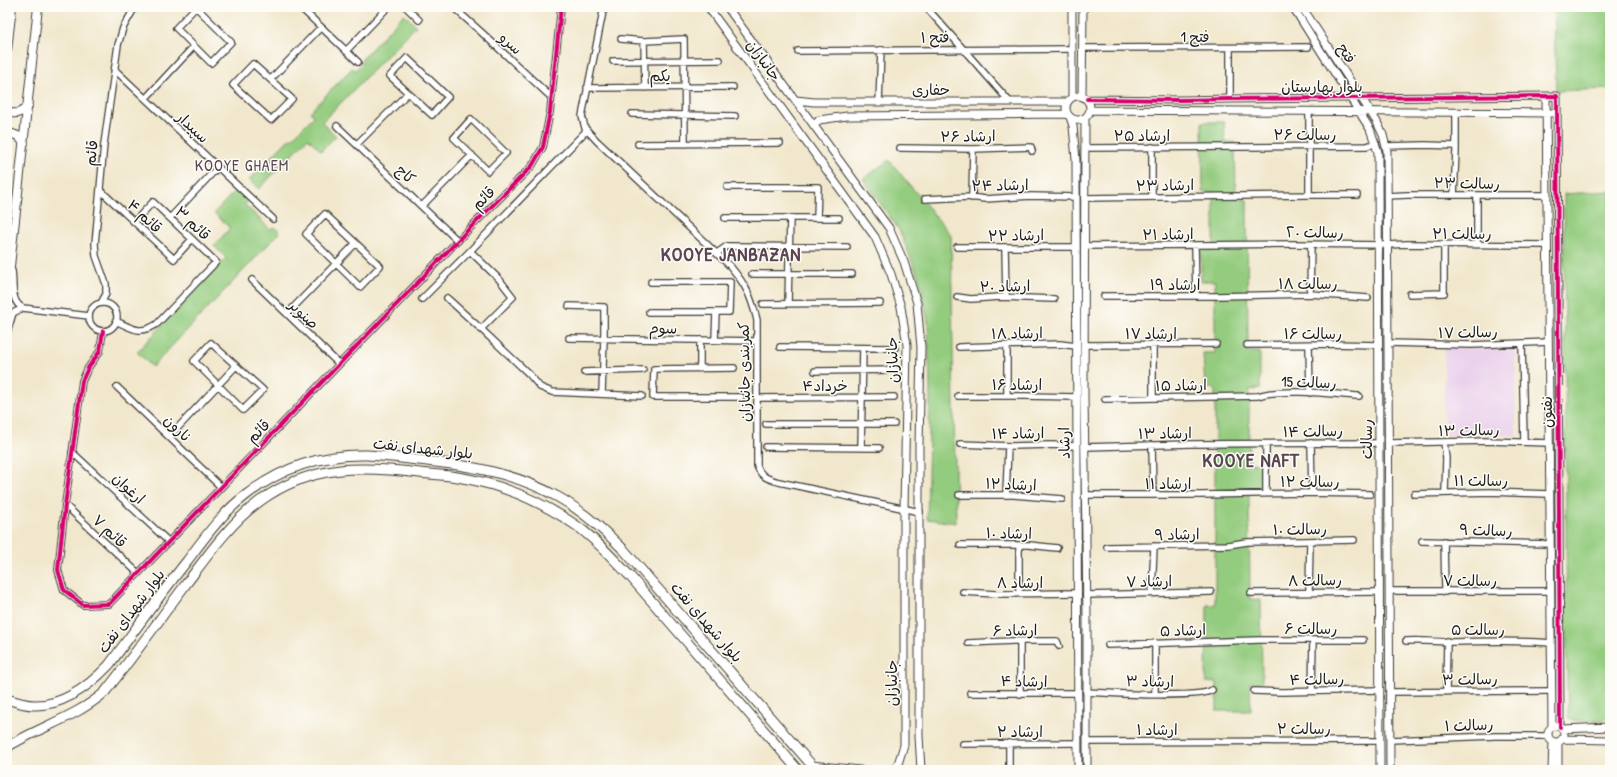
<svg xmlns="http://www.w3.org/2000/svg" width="1617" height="777" viewBox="0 0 1617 777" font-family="'Patrick Hand','Playpen Sans Arabic',sans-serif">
	<rect width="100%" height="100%" fill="#fdfcf7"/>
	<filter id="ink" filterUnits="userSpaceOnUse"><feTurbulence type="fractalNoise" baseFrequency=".025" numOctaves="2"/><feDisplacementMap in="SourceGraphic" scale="8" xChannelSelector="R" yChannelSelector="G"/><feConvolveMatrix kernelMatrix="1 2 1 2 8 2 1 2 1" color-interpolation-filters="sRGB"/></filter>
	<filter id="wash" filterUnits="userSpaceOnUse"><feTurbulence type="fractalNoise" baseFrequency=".012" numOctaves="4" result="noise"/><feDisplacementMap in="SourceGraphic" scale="16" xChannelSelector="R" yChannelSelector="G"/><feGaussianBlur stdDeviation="0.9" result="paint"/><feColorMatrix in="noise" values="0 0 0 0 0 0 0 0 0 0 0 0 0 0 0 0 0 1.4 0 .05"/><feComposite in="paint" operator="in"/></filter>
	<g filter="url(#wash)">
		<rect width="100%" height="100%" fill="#f1e7cc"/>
		<path fill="#ebd1ec" d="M1444 348H1515L1516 435H1444Z"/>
		<path fill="#94cc7f" stroke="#58744e" d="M1554 7H1610V89L1556 91Z
			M404 14 416 26 322 122 336 136 321 151 308 138 259 189 249 180 288 140 292 138 314 116 310 112 352 68 355 70 362 64V59Z
			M1202 122H1224L1225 142H1235L1236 199 1247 200 1248 352H1260V389L1249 390V463L1262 464 1261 489H1249L1250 599 1261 600 1262 682 1250 683 1251 711H1217V683L1206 682 1207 605H1215V388H1205L1203 353H1215V281H1201V251L1214 250V192H1203Z
			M889 160 951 235 956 523 927 519 930 392 928 323 920 281 899 230 863 179Z
			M236 190 248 200 245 205 270 229 274 227 280 232 152 367 137 352 226 258 214 246 230 228 214 213Z
			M1610 191V718C1602 721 1575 723 1568 718V715L1567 685 1564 194Z"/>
	</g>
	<g filter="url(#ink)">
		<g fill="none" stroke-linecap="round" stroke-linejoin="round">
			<defs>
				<path id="minor" d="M196 7 231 42 211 63 176 28Z
					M300 7 358 62
					M406 7 419 20
					M453 7 480 31 551 97
					M604 7 582 116 585 128 597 141 730 266C746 285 751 296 757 320V466C761 477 768 479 779 482L920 512
					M926 7 1009 101
					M621 39 644 41
					M1083 48 1308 47
					M346 51 388 7
					M798 51 1072 49
					M407 58 448 97 432 115 390 76Z
					M613 61 720 60
					M253 64 292 99 271 120 233 85Z
					M114 69 273 219
					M271 79 321 27
					M587 88 733 87
					M645 88 644 41 684 39 685 144
					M146 98 194 46
					M1230 99V48
					M879 102 881 50
					M1309 112V195H1357
					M632 114 735 116
					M471 119 506 153 488 171 454 138Z
					M337 126 458 241
					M587 130 470 251 499 279 513 297 481 329 529 374 540 387 552 392 642 396
					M357 144 408 93
					M638 144 780 143
					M1386 146 1425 145 1456 146
					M900 148 973 149 1031 147 1032 151
					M1085 148 1367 146 1376 143
					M727 187H818L817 218
					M100 190 174 259 192 239
					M1454 195 1456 151V112
					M1477 195V245
					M1387 196 1407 195H1546
					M1152 197V147
					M972 198 973 149
					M1084 198 1309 195
					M925 199 970 197 985 199 1031 196 1075 197
					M422 206 472 155
					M325 214 380 266 360 287 306 234Z
					M170 218 218 167
					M725 218H839
					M1085 246 1292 244 1388 245 1407 244 1547 245
					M1195 246 1196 296
					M957 247H1075
					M1005 247 1006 297
					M717 253 727 246 847 247
					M12 271C14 284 10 302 23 308L89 316
					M752 274H852
					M252 280 339 364
					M1310 294 1311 244
					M1410 294 1444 293V244
					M1104 296H1216L1310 294 1368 298
					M957 297 971 299 1000 297 1054 299
					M447 298 481 329
					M422 299 470 251
					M89 317a14 14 0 1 1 28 0a14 14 0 1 1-28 0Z
					M101 303 106 294V284L96 256 95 244 104 144 118 45 123 28 135 7
					M788 303 790 218
					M763 304 880 303
					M569 306 604 307V339L602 393
					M649 312H729L730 282H651
					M287 314 356 243
					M116 321C133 329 140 335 157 324L216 262 153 202 134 222
					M103 331 100 351 88 368 82 381 65 505 58 570 64 590 83 605 109 604 469 229 532 166 543 147 550 112 561 7
					M7 333 13 313 23 308
					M569 338 757 341
					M700 340V369
					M715 340 716 312
					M211 343 263 390 243 410 194 361Z
					M1388 343 1471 345 1548 342
					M1522 343 1524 442
					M1085 345 1216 344
					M1247 345 1330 344 1379 345
					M1309 345 1310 393
					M780 347 895 348
					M959 347 1060 344 1076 346
					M734 368 654 369 653 397H741
					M815 371 896 370
					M584 372 643 370
					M117 387 221 487
					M958 396H1024L1076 397
					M1007 396V346
					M757 398 894 397
					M1153 398V344
					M1105 399 1258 396C1282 388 1332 394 1359 396
					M766 424H894
					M169 437 236 366
					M1444 442 1446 458 1445 493
					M1311 443 1312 493
					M1389 443 1489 441 1549 443
					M960 444 1011 446 1051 445 1077 446
					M1152 445 1153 495
					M766 447 879 448
					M1085 447 1190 444 1379 443
					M861 448 863 348
					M72 452 169 542
					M1266 493V444
					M1414 494 1490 492 1549 494
					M959 495H1014L1062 499
					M1006 495 1008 446
					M1085 495H1201L1305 493 1370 494
					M65 505 138 573
					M1422 541 1550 544
					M1444 541 1445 592
					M960 545H1029L1057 548
					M1107 547 1228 545 1247 542 1354 540
					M1389 591H1550
					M963 592 996 594 1077 593
					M1309 592 1310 541
					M1019 593V545
					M1152 593 1154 546
					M1251 593 1379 592
					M1086 595 1211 592
					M1406 641C1422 640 1437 642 1452 642 1485 641 1518 640 1551 643
					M968 643 1013 641H1057L1059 646
					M1155 643V694
					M1108 645 1259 640H1363
					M1254 691 1282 692 1380 690
					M1312 691 1313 640
					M1086 692C1107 693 1199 699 1212 690
					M1390 692 1551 691
					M1446 692 1447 641
					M970 693H1077
					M1020 694V641
					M1390 740 1495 736H1548
					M1087 742 1380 741
					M1009 743V770
					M963 744 1077 743"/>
				<path id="tertiary" d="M708 7 875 237 891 274 901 307 907 345 904 509V745L896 770
					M727 7 889 228 904 262 917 303 921 347 919 445V736L921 770
					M1072 7V97
					M1293 7 1370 129 1378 152 1380 770
					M1302 7 1377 122 1383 135 1387 151 1390 770
					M1066 108a12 12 0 1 1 24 0a12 12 0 1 1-24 0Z
					M1082 96 1083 7
					M1546 97 1552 727
					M1087 99 1182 100 1230 99 1557 96 1560 727
					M796 100 814 102H1067
					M1090 110 1557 113
					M1070 117 1073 126 1076 160 1078 770
					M1085 118 1084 394 1087 616V770
					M814 126 819 120 847 116 1067 114
					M1548 734a8 8 0 1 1 16 0a8 8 0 1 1-16 0Z
					M1562 729 1610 727
					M1562 739 1610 740
					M1558 742V770
					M811 765 860 770
					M1552 770 1553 742"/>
				<path id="secondary" d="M7 50 12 7
					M7 112C16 115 21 113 28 106
					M7 132 18 136 24 143
					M7 294 38 7"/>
				<path id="primary" d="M7 699C16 702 25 705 34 705 63 706 90 685 109 665 135 630 160 595 187 561 205 537 222 513 246 495 281 468 323 454 367 455 387 456 407 459 427 461 473 466 517 474 558 497 583 511 604 530 624 550L816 770
					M7 747C39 727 77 717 105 692 133 657 159 620 186 584 208 555 230 523 260 501 311 464 361 466 420 473 434 475 449 475 463 478 503 485 540 501 574 524 595 538 612 558 629 575L798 770"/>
			</defs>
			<use href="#minor" stroke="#3c3a36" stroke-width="8"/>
			<use href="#tertiary" stroke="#3c3a36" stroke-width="9"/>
			<use href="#secondary" stroke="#3c3a36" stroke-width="10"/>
			<use href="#primary" stroke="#3c3a36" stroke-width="11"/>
			<use href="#minor" stroke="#fff" stroke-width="5.5"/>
			<use href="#tertiary" stroke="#fff" stroke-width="7"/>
			<use href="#secondary" stroke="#fff" stroke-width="8"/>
			<use href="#primary" stroke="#fff" stroke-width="9"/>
			<defs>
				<path id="cycleway" d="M1087 99 1182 100 1230 99 1557 96 1560 727
					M103 331 100 351 88 368 82 381 65 505 58 570 64 590 83 605 109 604 469 229 532 166 543 147 550 112 561 7"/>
			</defs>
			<use href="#cycleway" stroke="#fdfcf7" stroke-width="6"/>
			<use href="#cycleway" stroke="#d6006c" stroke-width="4"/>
		</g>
	</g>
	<g text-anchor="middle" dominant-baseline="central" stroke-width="3" stroke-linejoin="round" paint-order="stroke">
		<g font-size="15" fill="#1c1c1c" stroke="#fdfcf7">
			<text x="1195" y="36">فتح 1</text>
			<text transform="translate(935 37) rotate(-1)">فتح ۱</text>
			<text transform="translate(511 43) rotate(43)">سرو</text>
			<text transform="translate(1347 53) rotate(57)">فتح</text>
			<text transform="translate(764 60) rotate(54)">جانبازان</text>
			<text x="660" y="75">یکم</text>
			<text x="1322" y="86">بلوار بهارستان</text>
			<text x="931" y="89">حفاری</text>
			<text transform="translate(193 127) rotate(43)">سپیدار</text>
			<text x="1305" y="134">رسالت ۲۶</text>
			<text x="1142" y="135">ارشاد ۲۵</text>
			<text transform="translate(968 136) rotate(-1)">ارشاد ۲۶</text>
			<text transform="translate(91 153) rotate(-84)">قائم</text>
			<text transform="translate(406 174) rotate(44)">کاج</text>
			<text transform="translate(1467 183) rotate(1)">رسالت ۲۳</text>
			<text transform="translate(1000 185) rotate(-1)">ارشاد ۲۴</text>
			<text transform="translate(1165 185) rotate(-1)">ارشاد ۲۳</text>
			<text transform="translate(483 198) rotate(-45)">قائم</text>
			<text transform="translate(145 216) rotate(43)">قائم ۴</text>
			<text transform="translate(193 223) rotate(43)">قائم ۳</text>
			<text transform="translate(1315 232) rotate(1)">رسالت ٢٠</text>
			<text x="1462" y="233">رسالت ۲۱</text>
			<text transform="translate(1168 234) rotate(-1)">ارشاد ۲۱</text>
			<text transform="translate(1016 235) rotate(-1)">ارشاد ۲۲</text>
			<text x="1308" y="283">رسالت ۱۸</text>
			<text x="1175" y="284">ارشاد ۱۹</text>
			<text transform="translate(1005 286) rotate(-1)">ارشاد ۲۰</text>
			<text transform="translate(304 314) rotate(44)">صنوبر</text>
			<text transform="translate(663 328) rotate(1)">سوم</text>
			<text transform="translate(1468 332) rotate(-1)">رسالت ۱۷</text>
			<text transform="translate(1017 333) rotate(-1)">ارشاد ۱۸</text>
			<text x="1151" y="333">ارشاد ۱۷</text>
			<text x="1313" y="333">رسالت ۱۶</text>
			<text transform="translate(892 360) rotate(-92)">جانبازان</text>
			<text transform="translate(744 372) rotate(-91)">کمربندی جانبازان</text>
			<text transform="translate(1309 382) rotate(2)">رسالت 15</text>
			<text x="1017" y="384">ارشاد ۱۶</text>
			<text x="825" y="385">خرداد۴</text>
			<text transform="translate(1181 385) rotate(-1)">ارشاد ۱۵</text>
			<text transform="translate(1546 412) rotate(-90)">نفتون</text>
			<text transform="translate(178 428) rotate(44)">نارون</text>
			<text transform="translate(1469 430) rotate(-1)">رسالت ۱۳</text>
			<text transform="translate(258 431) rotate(-46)">قائم</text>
			<text transform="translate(1313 431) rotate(-1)">رسالت ۱۴</text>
			<text transform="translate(1018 433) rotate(-1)">ارشاد ۱۴</text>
			<text transform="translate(1165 433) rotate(-1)">ارشاد ۱۳</text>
			<text transform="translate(1366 439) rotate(-90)">رسالت</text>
			<text transform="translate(1064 443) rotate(-91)">ارشاد</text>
			<text transform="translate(423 448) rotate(6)">بلوار شهدای نفت</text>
			<text x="1481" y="480">رسالت ۱۱</text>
			<text x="1310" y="481">رسالت ۱۲</text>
			<text x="1168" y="483">ارشاد ۱۱</text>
			<text transform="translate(1011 484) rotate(2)">ارشاد ۱۲</text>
			<text transform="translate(129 488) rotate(43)">ارغوان</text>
			<text transform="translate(1300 529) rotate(-1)">رسالت ۱۰</text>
			<text transform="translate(1486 530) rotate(2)">رسالت ۹</text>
			<text transform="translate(110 531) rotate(43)">قائم ۷</text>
			<text transform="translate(1009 533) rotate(1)">ارشاد ۱۰</text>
			<text transform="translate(1177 534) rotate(-1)">ارشاد ۹</text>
			<text transform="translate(1315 580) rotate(-1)">رسالت ۸</text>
			<text x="1470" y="580">رسالت ۷</text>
			<text transform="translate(1149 581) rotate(-1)">ارشاد ۷</text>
			<text x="1020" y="582">ارشاد ۸</text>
			<text transform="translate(131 611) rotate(-53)">بلوار شهدای نفت</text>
			<text transform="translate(707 622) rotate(49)">بلوار شهدای نفت</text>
			<text x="1311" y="628">رسالت ۶</text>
			<text x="1478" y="629">رسالت ۵</text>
			<text transform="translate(1015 630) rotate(-1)">ارشاد ۶</text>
			<text transform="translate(1183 630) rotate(-2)">ارشاد ۵</text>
			<text transform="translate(1317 679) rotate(-1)">رسالت ۴</text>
			<text transform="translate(1470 679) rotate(-1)">رسالت ۳</text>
			<text transform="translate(1024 681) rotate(1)">ارشاد ۴</text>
			<text transform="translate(1150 681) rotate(1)">ارشاد ۳</text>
			<text transform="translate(891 683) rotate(-90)">جانبازان</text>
			<text transform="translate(1469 725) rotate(-2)">رسالت ۱</text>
			<text x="1304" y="728">رسالت ۲</text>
			<text x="1157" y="729">ارشاد ۱</text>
			<text x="1020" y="731">ارشاد ۲</text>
		</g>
		<g font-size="16" letter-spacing="1" fill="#5a4753" stroke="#fdfcf7">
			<text x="242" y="165">KOOYE GHAEM</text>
		</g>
		<g font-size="19" font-weight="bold" letter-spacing="1" fill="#5a4753" stroke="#fdfcf7">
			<text x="731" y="254">KOOYE JANBAZAN</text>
			<text x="1251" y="460">KOOYE NAFT</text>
		</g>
	</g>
	<rect width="1617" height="777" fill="none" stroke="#fdfcf7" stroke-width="24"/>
</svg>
